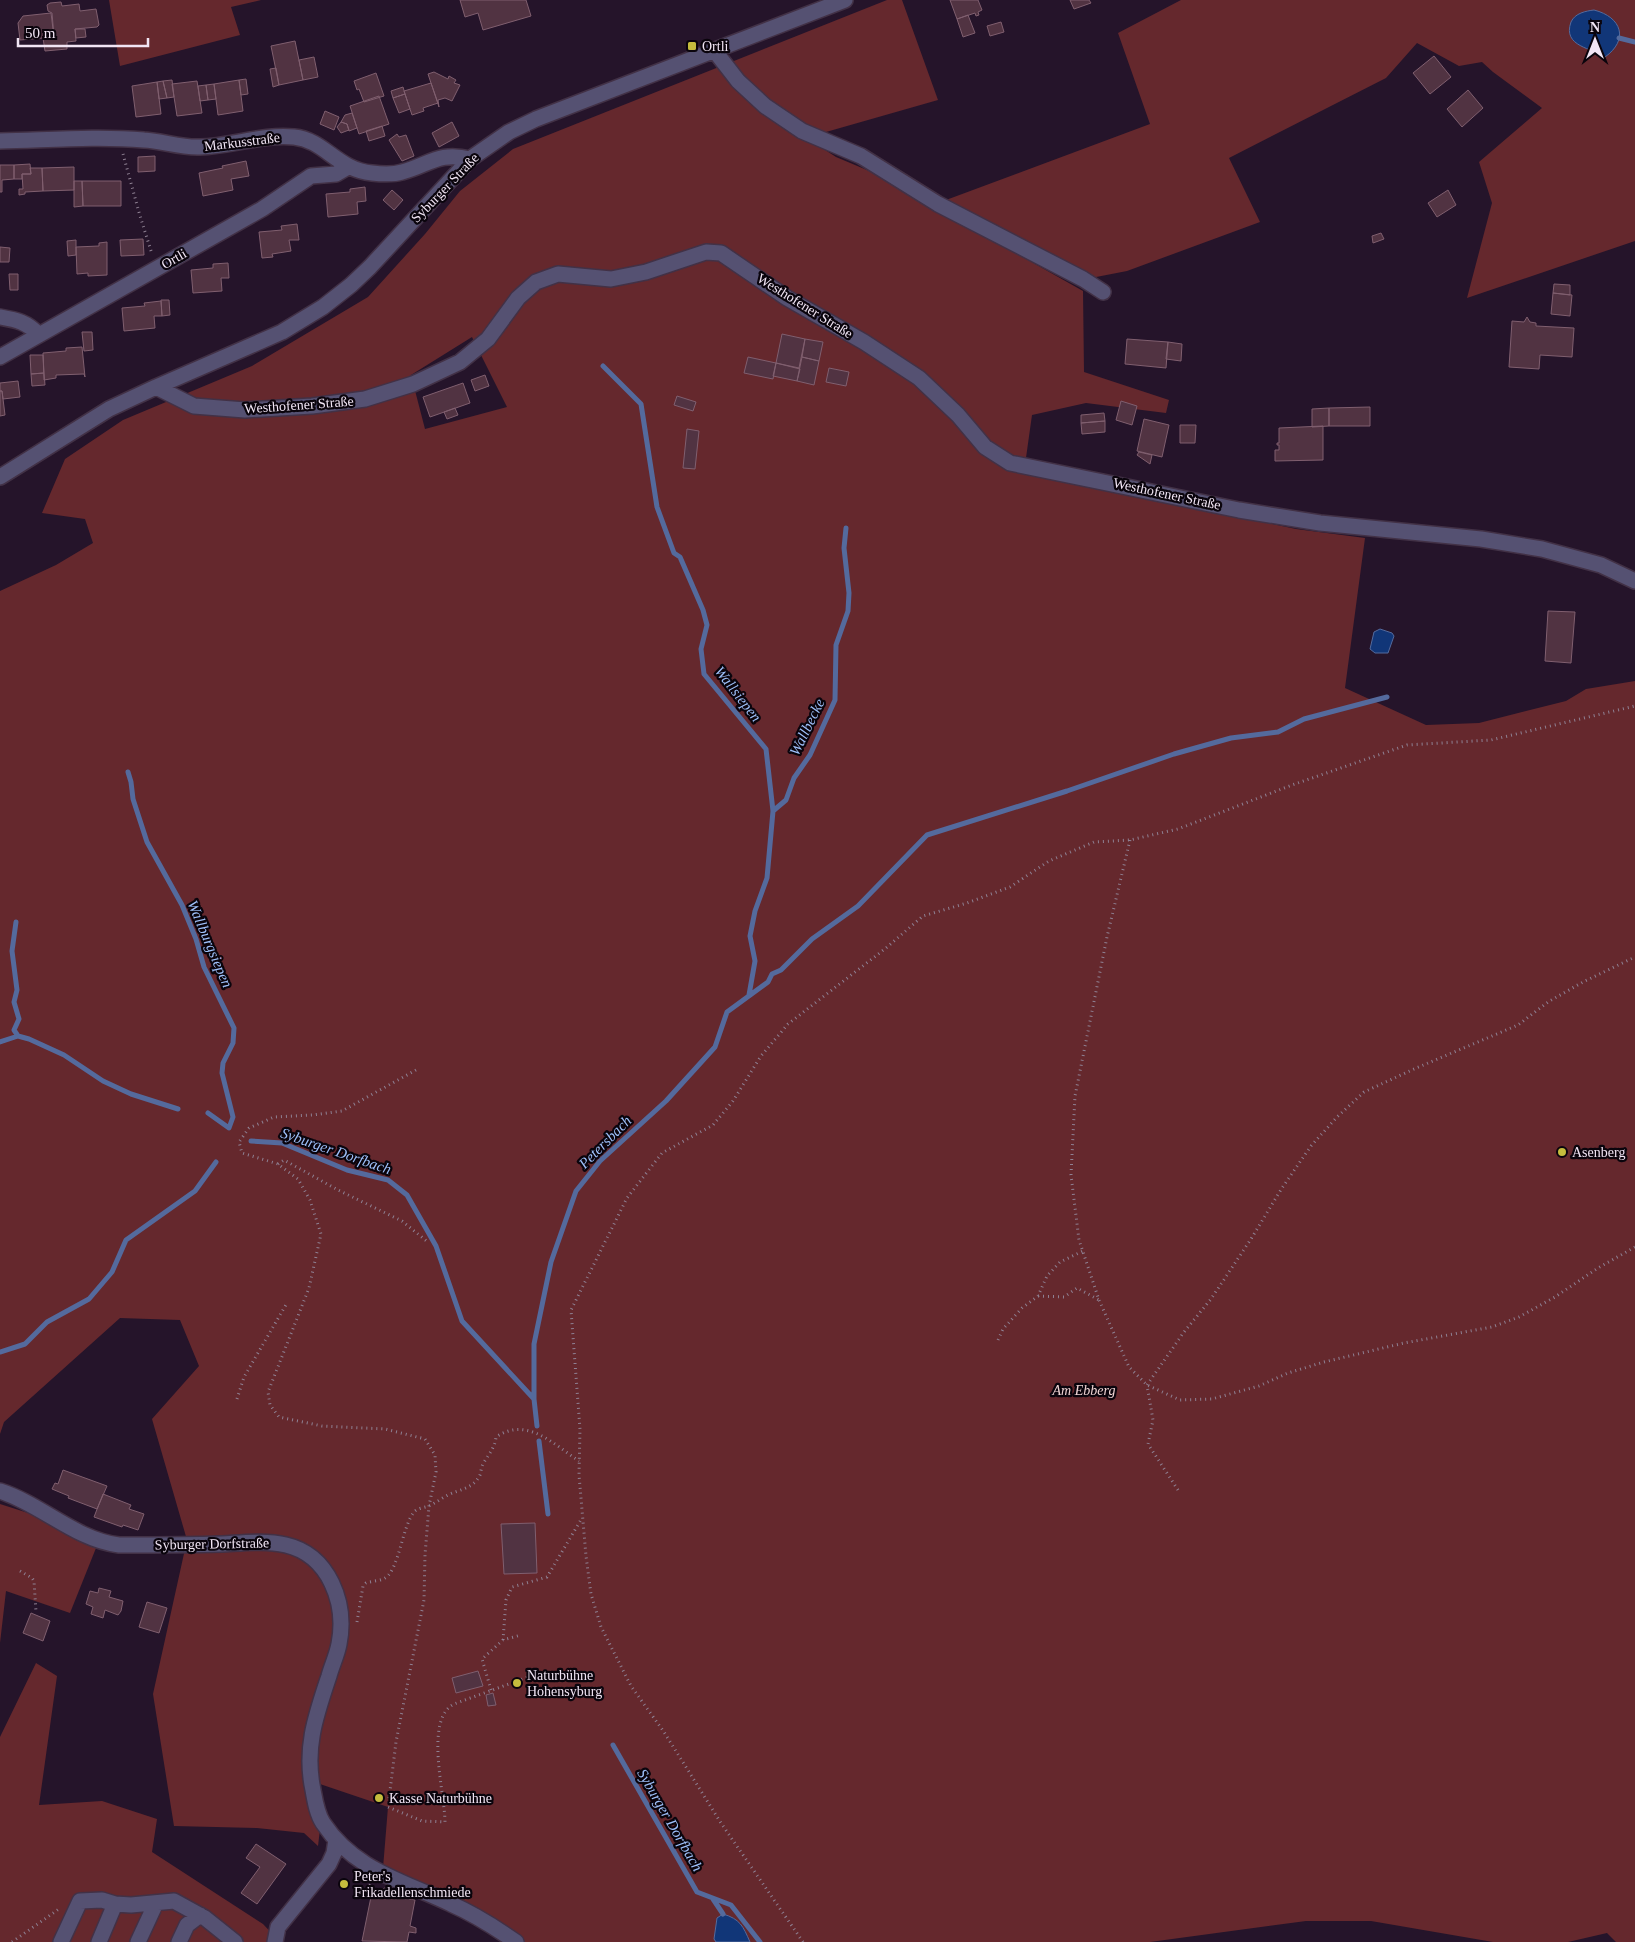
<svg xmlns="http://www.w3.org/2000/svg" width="1635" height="1942" viewBox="0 0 1635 1942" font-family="'Times New Roman',serif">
	<rect width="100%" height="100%" fill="#25142a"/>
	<path fill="#65282d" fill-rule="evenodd" d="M109 0H261L231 7 240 35 120 66Z
		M887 0H902L938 100 826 132 816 144 836 157 874 173 1083 291 1084 372 1169 400 1166 413 1086 403 1032 415 1024 472 1296 529 1365 538 1345 688 1426 725 1479 723 1566 701 1586 689 1635 681V1942H1616L1607 1933 1568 1942H1493L1371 1921H1306L1150 1942H516L437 1888 383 1868 388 1807 311 1781 321 1821 318 1846 304 1833 257 1828 174 1826 153 1694 187 1540 152 1419 199 1366 180 1320 120 1318 4 1422 0 1434V591L56 565 93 543 85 519 42 513 65 459 123 420 252 366 368 297 425 234 460 191 513 149ZM472 337 507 407 425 429 411 375Z
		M1181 0H1635V241L1467 298 1492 203 1479 162 1542 108 1493 72 1482 62 1459 66 1417 43 1386 78 1229 158 1260 222 1127 271 1091 278 946 200 1150 124 1118 33Z
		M0 1504 50 1520 96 1548 70 1613 6 1591 0 1643Z
		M36 1663 57 1676 39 1805 102 1801 157 1819 152 1852 263 1924 280 1942H0V1737Z"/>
	<path fill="#113678" stroke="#546a9d" d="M1594 10C1622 17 1629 40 1605 57 1593 48 1562 47 1571 22 1575 13 1586 11 1594 10Z
		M1380 629 1392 633 1394 636 1388 653H1375L1370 649 1374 632Z
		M723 1914C740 1919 743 1926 750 1942H716L714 1939 717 1918Z"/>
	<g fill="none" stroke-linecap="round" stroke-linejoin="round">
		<path stroke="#546a9d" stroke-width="5" d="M1619 38 1635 42
			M603 366 641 404 657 507 674 553 680 557 703 610 707 625 701 649 704 674 766 749 773 811 767 878 755 911 750 936 755 961 749 995
			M128 772 131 782 133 799 147 842 182 905 196 939 204 967 234 1028 233 1043 223 1063 222 1073 233 1117 229 1128 208 1113
			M773 811 786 800 794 778 810 755 835 700 836 645 848 611 849 593 844 548 846 528
			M16 922 12 951 17 990 14 1002 19 1019 14 1030 18 1036
			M0 1042 18 1036 29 1039 64 1055 103 1081 131 1094 178 1109
			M251 1141 282 1143 347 1170 388 1180 407 1195 436 1246 462 1321 534 1399 537 1426
			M0 1352 25 1344 47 1322 89 1299 112 1272 126 1240 195 1191 216 1162
			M534 1399V1344L551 1262 576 1191 600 1161 666 1101 715 1047 727 1012 768 982 772 974 781 970 812 939 858 906 927 835 1067 791 1174 754 1231 738 1278 732 1304 719 1387 697
			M539 1441 548 1514
			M613 1745 697 1892 731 1905 760 1942
			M713 1899 723 1914"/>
	</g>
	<path fill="#513342" stroke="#805f6f" d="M460 0H526L531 16 483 30 478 13 465 17Z
		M950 0H978L982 10 978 12 979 15 976 16 975 13 957 19Z
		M1070 0H1089L1091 3 1074 9Z
		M61 2 62 6 79 4 80 11 96 9 99 25 97 27 75 29 76 41 67 42V49L45 51 43 38 54 37 52 13 48 11 47 5 50 3Z
		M51 13 54 37 20 40 18 23 23 16Z
		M968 15 975 33 963 37 957 19Z
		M1001 22 1004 32 990 36 987 26Z
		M75 29H85L86 37 76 38Z
		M295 41 303 80 279 85 271 46Z
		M1434 56 1451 77 1430 94 1413 73Z
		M314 57 318 77 303 80 299 60Z
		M276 68 279 85 273 87 270 69Z
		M434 72 448 79 449 76 456 80 454 83 460 85 452 101 445 98 438 100 439 107 428 74Z
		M376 73 384 96 364 102 359 89 357 90 354 81Z
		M246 79 248 94 241 95 239 80Z
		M172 80 174 97 167 98 163 81Z
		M239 80 243 111 218 115 214 84Z
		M163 81 167 98 159 99 157 82Z
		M197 81 202 113 177 116 172 84Z
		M157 82 161 114 136 117 132 86Z
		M431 83 438 103 423 108 424 111 412 115 404 91Z
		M214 84 216 99 208 100 206 85Z
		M206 85 208 100 200 101 198 86Z
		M403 87 405 94 393 98 391 91Z
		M1468 90 1483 108 1462 127 1447 109Z
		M405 94 410 109 399 113 393 98Z
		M379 96 389 124 359 134 350 106Z
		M325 111 339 117 334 130 320 124Z
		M352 113 357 128 349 131 347 124 341 122 345 115Z
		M341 122 347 124 349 130 341 133 337 127Z
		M452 122 459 136 439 147 432 133Z
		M382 126 385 136 369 141 366 131Z
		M397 134 399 137 406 135 414 156 402 161 389 140Z
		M155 156V171L138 172V157Z
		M246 161 249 176 231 179 233 190 203 196 199 173 223 168 222 166Z
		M30 164 31 174H22V179H14V165Z
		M0 165H14V179L2 180V192H0Z
		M74 167V190L43 191 42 168Z
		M30 168H42L43 191 25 192V194L19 195V189H23L22 174H31Z
		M74 181H82L83 206 74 207Z
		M82 181H121V206H83Z
		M365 187 366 201 357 202 358 214 328 217 326 194 350 192V189Z
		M392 190 403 200 394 210 383 200Z
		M1448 190 1456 205 1437 217 1428 203Z
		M297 224 299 240H289L291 251 272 254 273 257 262 258 259 232 282 230 281 226Z
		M1381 233 1384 239 1373 243 1372 236Z
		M143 239 144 255 121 256 120 240Z
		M76 240V255L68 256 67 241Z
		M107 242V275L88 276V273L77 274 76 247 99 246V243Z
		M0 247 10 248 9 262H0Z
		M228 263 229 278H221L222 291 193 293 191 270 213 268V264Z
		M9 274H18V290H10Z
		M1554 284 1570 285V295L1553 293Z
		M1553 293 1572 295 1570 316 1551 314Z
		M161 300H169L170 315 162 316Z
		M161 301 162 316H154L155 328 124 331 122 308 145 306 144 303Z
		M1527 317 1530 322 1536 323V326L1574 328 1572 357 1540 355 1539 369 1509 367 1512 321 1524 322Z
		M82 332H92L93 350 84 351Z
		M782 334 805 339 799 368 776 363Z
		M805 339 823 342 819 361 802 357Z
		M1127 339 1168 342 1166 368 1125 364Z
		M1168 342 1182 344 1181 361 1166 359Z
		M82 347 85 377 84 374 56 375V378L44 380 43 353 66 351V348Z
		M30 355H43L44 373 31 374Z
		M748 357 776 363 773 379 744 373Z
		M802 357 819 361 814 385 797 381Z
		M776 363 800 369 797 381 773 376Z
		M829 368 849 372 846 386 826 382Z
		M44 373 45 385 32 386 31 374Z
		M485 375 489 386 475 391 471 380Z
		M18 381 20 397 3 399 2 391H0V383Z
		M463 383 470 403 430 417 423 397Z
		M0 391H2L5 415 0 416Z
		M677 396 696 402 693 411 674 405Z
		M1121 401 1137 406 1132 425 1116 420Z
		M1370 407V426H1329V408Z
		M455 408 458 415 447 419 444 412Z
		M1329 408V426L1312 427V409Z
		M1104 413 1105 421 1081 423V415Z
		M1144 419 1169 425 1162 457 1137 451Z
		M1105 421V432L1082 434 1081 423Z
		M1180 425H1196L1195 443H1180Z
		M1323 426V460L1275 461V450H1279V445H1277V443H1279V428Z
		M687 429 699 431 695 469 683 468Z
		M1139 452 1152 455 1150 464 1137 455Z
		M1548 611 1575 612 1571 663 1545 661Z
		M63 1470 107 1486 97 1509 68 1498 69 1496 52 1489 55 1483 58 1484Z
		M103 1494 131 1505 129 1509 144 1514 138 1530 123 1525 122 1527 94 1517Z
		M535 1523 537 1573 504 1574 501 1524Z
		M99 1588 111 1591 109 1597 123 1601 121 1611 118 1615 105 1610 103 1618 91 1614 93 1607 86 1604 90 1591 98 1593Z
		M147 1602 167 1608 159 1633 139 1627Z
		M31 1613 50 1621 43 1641 23 1633Z
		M478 1671 483 1686 456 1693 452 1678Z
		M493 1693 496 1705 488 1706 486 1695Z
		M256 1844 286 1864 257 1904 241 1893 260 1867 246 1858Z
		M384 1888 390 1889 389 1895 415 1900 410 1926 416 1928V1933L409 1932 407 1942 362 1941 372 1892 383 1894Z"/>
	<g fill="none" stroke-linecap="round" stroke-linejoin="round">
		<defs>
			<path id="minor" d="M714 50 738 81 765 106 802 131 861 156 938 204 1083 279 1103 292
				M0 141C48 140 97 136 144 140 163 141 181 148 200 147 232 146 262 134 294 137 325 140 337 170 372 173 381 174 392 175 402 172 429 165 439 151 470 159
				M0 317C17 320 27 322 39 335
				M0 357 262 209 311 176 336 174 348 167
				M156 387 194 406 245 410 312 406 365 399 413 384 460 362 488 339 518 298 536 282 558 274 611 279 646 272 706 252 721 253 787 298 864 342 919 378 958 415 985 447 1010 463 1239 510 1320 523 1481 539 1542 549 1601 565 1635 581
				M0 477 109 409 156 387 282 332 323 307 351 285 370 267 470 159 509 132 536 119 845 0
				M0 1491C41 1504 76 1540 119 1545 154 1545 188 1545 222 1544 242 1543 265 1540 286 1545 329 1555 347 1603 339 1644 337 1655 332 1665 329 1676 316 1715 304 1748 313 1790 315 1801 317 1814 323 1823 354 1870 403 1881 451 1904 474 1914 496 1928 516 1942
				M61 1942 80 1901 102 1900 115 1904 131 1905 174 1901 205 1918 235 1942
				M99 1942 115 1904
				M138 1942 156 1903
				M179 1942 187 1925 200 1915
				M275 1942 278 1927 329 1864 334 1853 336 1840"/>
		</defs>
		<use href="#minor" stroke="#423146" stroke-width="18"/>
		<path stroke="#8f8193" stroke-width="3" stroke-dasharray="1 4" stroke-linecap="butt" d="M123 154 140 216 152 254
			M1130 840 1107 937 1075 1096 1071 1175 1079 1240 1099 1300 1129 1367 1147 1385 1180 1400 1212 1399 1259 1386 1288 1373 1324 1362 1404 1343 1492 1327 1519 1317 1555 1297 1598 1268 1635 1247
			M416 1070 342 1111 313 1115 274 1117 249 1128 239 1142 242 1153 278 1164 298 1179 310 1200 321 1234 309 1288 268 1392 270 1405 279 1417 322 1426 385 1429 425 1439 435 1455 436 1472 429 1506 425 1555 424 1600 396 1742 388 1807 422 1821 445 1822C445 1794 424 1719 454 1704L539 1673
			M278 1164 284 1160 338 1190 402 1221 429 1243
			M1038 1296 1064 1297 1077 1288 1099 1300
			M998 1340 1003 1329 1022 1308 1038 1296 1047 1276 1060 1262 1083 1251
			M237 1399 244 1377 287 1303
			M1178 1490 1148 1444 1153 1420 1147 1385 1184 1332 1211 1299 1251 1239 1282 1188 1311 1146 1337 1117 1364 1092 1414 1069 1518 1025 1548 1002 1583 982 1635 957
			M20 1571 32 1578 34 1581 36 1612
			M357 1622 363 1586 366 1583C372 1581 380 1581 385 1578 399 1570 402 1527 414 1512 419 1507 426 1508 431 1505 437 1502 442 1498 448 1495 460 1489 473 1489 480 1475 481 1472 481 1468 483 1464 488 1455 495 1448 496 1437 527 1416 553 1444 579 1461
			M503 1640 506 1600 512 1587 547 1577 582 1518
			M491 1690 482 1659 503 1640 521 1635
			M365 1894 371 1883
			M12 1942 59 1909
			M803 1942 721 1823 664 1732 631 1686 601 1627 591 1594 586 1556 579 1475 580 1429 571 1310 627 1198 662 1153 713 1125 733 1101 761 1056 788 1024 886 948 923 916 967 903 1010 887 1049 861 1094 842 1130 840 1178 829 1292 785 1407 745 1491 740 1635 706"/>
		<use href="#minor" stroke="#555172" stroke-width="15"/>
	</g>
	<g fill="#c5bc3d" stroke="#0a040c" stroke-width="2">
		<rect x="687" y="41" width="10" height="10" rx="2.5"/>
		<circle cx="1562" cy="1152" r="5"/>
		<circle cx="517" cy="1683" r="5"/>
		<circle cx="379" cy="1798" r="5"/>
		<circle cx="344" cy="1884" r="5"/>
	</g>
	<g text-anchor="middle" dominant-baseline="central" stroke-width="4.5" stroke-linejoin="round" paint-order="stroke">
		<g font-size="14" fill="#f1e5f4" stroke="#0a040c" text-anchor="start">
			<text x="702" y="46">Ortli</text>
			<text x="1572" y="1152">Asenberg</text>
			<text x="527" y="1675">Naturbühne<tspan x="527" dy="16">Hohensyburg</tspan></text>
			<text x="389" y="1798">Kasse Naturbühne</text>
			<text x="354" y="1876">Peter's<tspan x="354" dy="16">Frikadellenschmiede</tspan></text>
		</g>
		<g font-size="14" fill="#f1e5f4" stroke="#0a040c">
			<text transform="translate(242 142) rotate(-7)">Markusstraße</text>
			<text transform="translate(445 188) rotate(-46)">Syburger Straße</text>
			<text transform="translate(174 259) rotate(-30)">Ortli</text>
			<text transform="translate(805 306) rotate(32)">Westhofener Straße</text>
			<text transform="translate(299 405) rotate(-4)">Westhofener Straße</text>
			<text transform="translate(1167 494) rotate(12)">Westhofener Straße</text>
			<text transform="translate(212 1544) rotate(-1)">Syburger Dorfstraße</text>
		</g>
		<g font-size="14" font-style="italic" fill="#efd4d4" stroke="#0a040c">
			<text x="1084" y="1390">Am Ebberg</text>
		</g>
		<g font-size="15" font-style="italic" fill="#9ec0fa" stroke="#0a040c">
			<text transform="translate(738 694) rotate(52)">Wallsiepen</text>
			<text transform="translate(807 727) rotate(-64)">Wallbecke</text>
			<text transform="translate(210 944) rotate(67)">Wallburgsiepen</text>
			<text transform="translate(605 1142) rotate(-45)">Petersbach</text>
			<text transform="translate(336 1151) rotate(19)">Syburger Dorfbach</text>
			<text transform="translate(670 1820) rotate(60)">Syburger Dorfbach</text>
		</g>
	</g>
	<g transform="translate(1595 40)" stroke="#0a040c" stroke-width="4" paint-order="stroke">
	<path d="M0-4L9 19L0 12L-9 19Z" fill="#f1e5f4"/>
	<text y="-8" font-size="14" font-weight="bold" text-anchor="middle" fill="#f1e5f4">N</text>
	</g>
	<path d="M18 38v8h130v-8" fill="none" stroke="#f1e5f4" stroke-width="2.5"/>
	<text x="25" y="38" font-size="15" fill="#f1e5f4" stroke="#0a040c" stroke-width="4" paint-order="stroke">50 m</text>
</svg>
